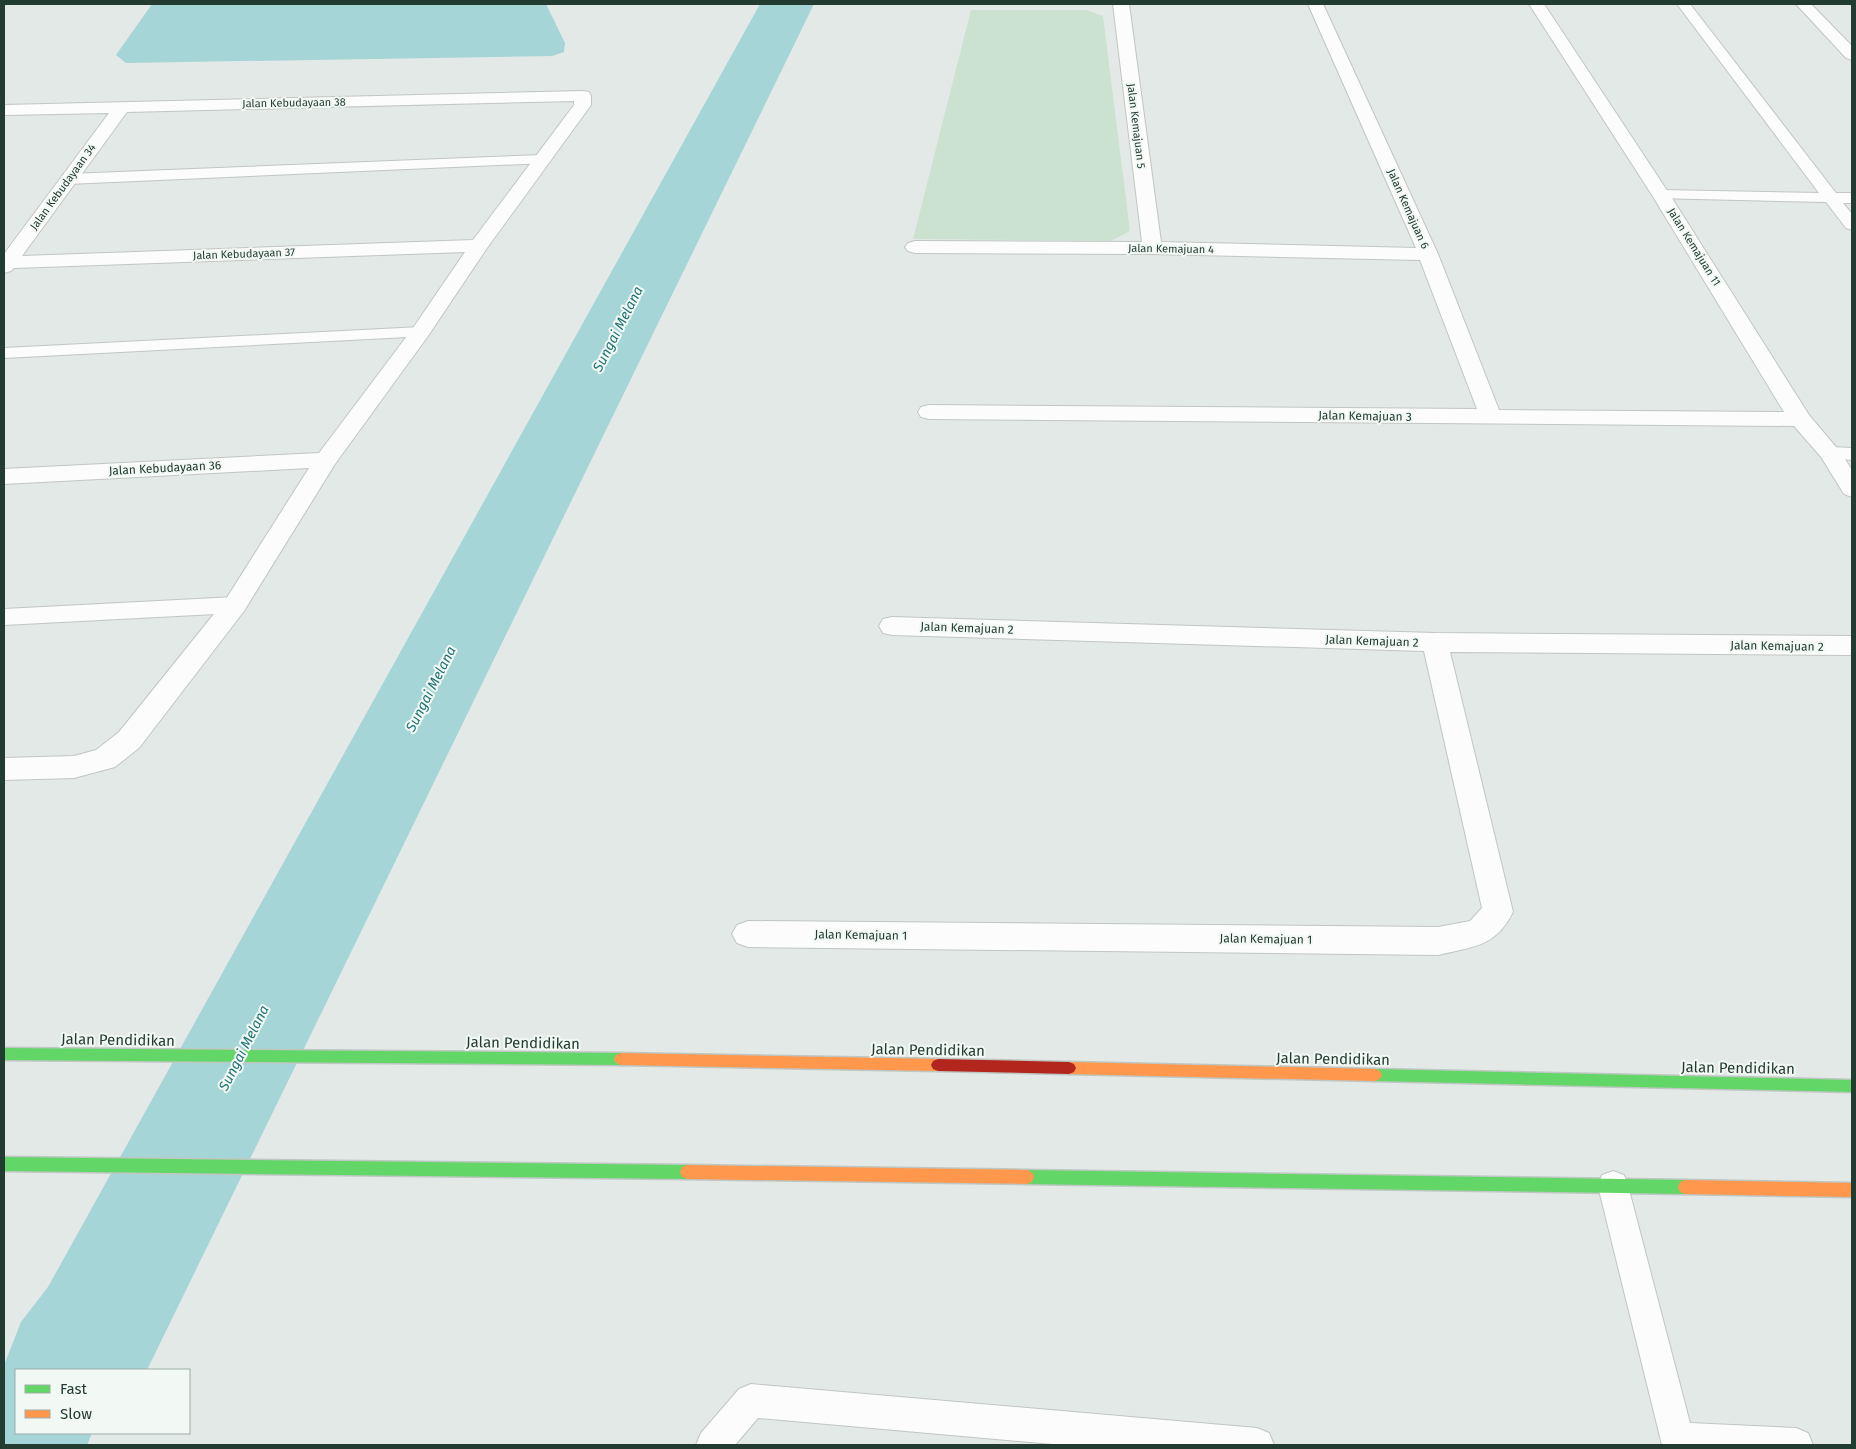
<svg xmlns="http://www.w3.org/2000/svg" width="1856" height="1449" viewBox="0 0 1856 1449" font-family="'Fira Sans',sans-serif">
	<rect width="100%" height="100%" fill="#e3e9e6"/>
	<path fill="#cce2d1" d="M971 10H1086L1103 16 1130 231 1111 241 913 239Z"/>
	<path fill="#a5d5d7" d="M152 4H546L565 43 564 52 552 56 126 63 116 55Z"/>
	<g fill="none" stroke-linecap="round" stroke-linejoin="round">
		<path fill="#a5d5d7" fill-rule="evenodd" d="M760 4H814L147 1370H16V1433H92L87 1445H4V1365L21 1322 48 1287Z"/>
		<defs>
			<path id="lane" d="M1677 4H1690L1836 193H1852V203H1843L1852 214V230L1846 228 1826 202 1655 198 1653 195 1655 192 1661 190 1819 193Z
				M541 155 546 157 549 160 546 163 68 184 62 182 60 179 62 176 68 174Z
				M421 327 427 328 430 332 427 336 4 358V348Z
				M1830 447 1852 448V460L1823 457 1820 453 1823 449Z
				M235 597 243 599 246 605 243 611 235 613 4 625V609Z
				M1613 1171 1624 1175 1628 1186 1690 1423 1796 1428 1808 1433 1813 1445H1662L1598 1186 1602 1175Z
				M751 1384 1257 1428 1269 1433 1274 1445H1064L758 1418 735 1445H696L701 1433 739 1389Z"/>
			<path id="street" d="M1113 4H1129L1161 242 1416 248 1308 4H1323L1438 254 1499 410 1784 412 1652 195 1529 4H1544L1670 195 1809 415 1841 453 1852 470V497L1844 494 1821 457 1794 426 929 419 921 417 918 412 921 407 929 405 1477 409 1420 260 1152 254 915 253 908 251 905 247 908 243 915 241 1142 242Z
				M1796 4H1811L1852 46V60L1846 58Z
				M583 91 589 92 591 96V105L487 248 428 336 335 464 244 611 139 748 115 767 74 778 4 780V758L74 756 96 750 119 732 226 599 309 468 4 484V469L319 453 413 328 465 252 14 268 11 271 4 273V254L109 113 4 115V105ZM574 101V105L473 240 22 256 127 112Z
				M892 617 1435 633 1852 636V655L1450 652 1513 912C1496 947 1472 947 1438 955L748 947 737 943 732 934 737 925 748 921 1438 927 1470 921 1482 908 1424 651 892 635 883 633 879 626 883 619Z"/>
			<path id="fast" d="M4 1048 621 1053 626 1055 628 1059 626 1063 621 1065 4 1060Z
				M1375 1069 1852 1080V1092L1375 1081 1370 1079 1368 1075 1370 1071Z
				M4 1157 687 1165 692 1167 694 1172 692 1177 687 1179 4 1171Z
				M1027 1170 1685 1180 1690 1182 1692 1187 1690 1192 1685 1194 1027 1184 1022 1182 1020 1177 1022 1172Z"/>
			<path id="slow" d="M621 1053 938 1059 943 1061 945 1065 943 1069 938 1071 621 1065 616 1063 614 1059 616 1055Z
				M1069 1062 1375 1069 1380 1071 1382 1075 1380 1079 1375 1081 1069 1074 1064 1072 1062 1068 1064 1064Z
				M687 1165 1027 1170 1032 1172 1034 1177 1032 1182 1027 1184 687 1179 682 1177 680 1172 682 1167Z
				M1685 1180 1852 1183V1197L1685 1194 1680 1192 1678 1187 1680 1182Z"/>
			<path id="jam" d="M938 1059 1069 1062 1074 1064 1076 1068 1074 1072 1069 1074 938 1071 933 1069 931 1065 933 1061Z"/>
		</defs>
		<use href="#lane" stroke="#c0c6c3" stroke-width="2"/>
		<use href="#street" stroke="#c0c6c3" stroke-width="2"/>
		<use href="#fast" stroke="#bfc7c3" stroke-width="3"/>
		<use href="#slow" stroke="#bfc7c3" stroke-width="3"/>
		<use href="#jam" stroke="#bfc7c3" stroke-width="3"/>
		<use href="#lane" fill="#fbfcfb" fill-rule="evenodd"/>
		<use href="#street" fill="#fbfcfb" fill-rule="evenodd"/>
		<use href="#fast" fill="#63d668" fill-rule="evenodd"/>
		<use href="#slow" fill="#ff974d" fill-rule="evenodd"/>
		<use href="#jam" fill="#b3261e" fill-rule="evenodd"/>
	</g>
	<g text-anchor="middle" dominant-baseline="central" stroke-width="4" stroke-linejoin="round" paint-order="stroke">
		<g font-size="11" fill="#223c32" stroke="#f2f8f4">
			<text transform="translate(294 103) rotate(-1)">Jalan Kebudayaan 38</text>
			<text transform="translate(1136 126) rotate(83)">Jalan Kemajuan 5</text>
			<text transform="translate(63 187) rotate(-54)">Jalan Kebudayaan 34</text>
			<text transform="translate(1408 209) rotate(66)">Jalan Kemajuan 6</text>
			<text transform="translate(1694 247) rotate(58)">Jalan Kemajuan 11</text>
			<text transform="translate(1171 249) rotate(1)">Jalan Kemajuan 4</text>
			<text transform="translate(244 254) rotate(-2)">Jalan Kebudayaan 37</text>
		</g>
		<g font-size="12" fill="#223c32" stroke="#f2f8f4">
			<text transform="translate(1365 416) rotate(1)">Jalan Kemajuan 3</text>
			<text transform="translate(165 468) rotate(-3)">Jalan Kebudayaan 36</text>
			<text transform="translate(967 628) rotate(2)">Jalan Kemajuan 2</text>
			<text transform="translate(1372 641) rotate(2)">Jalan Kemajuan 2</text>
			<text transform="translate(1777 646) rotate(1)">Jalan Kemajuan 2</text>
			<text transform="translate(861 935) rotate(1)">Jalan Kemajuan 1</text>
			<text transform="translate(1266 939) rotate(1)">Jalan Kemajuan 1</text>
		</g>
		<g font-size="14" font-style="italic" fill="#1d7276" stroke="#f2f8f4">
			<text transform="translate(618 329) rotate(-63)">Sungai Melana</text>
			<text transform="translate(431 689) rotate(-63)">Sungai Melana</text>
			<text transform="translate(244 1048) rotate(-63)">Sungai Melana</text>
		</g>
		<g font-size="15" fill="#223c32" stroke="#f2f8f4">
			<text transform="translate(118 1040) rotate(1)">Jalan Pendidikan</text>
			<text transform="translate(523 1043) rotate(1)">Jalan Pendidikan</text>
			<text transform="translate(928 1050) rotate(1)">Jalan Pendidikan</text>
			<text transform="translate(1333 1059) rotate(1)">Jalan Pendidikan</text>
			<text transform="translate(1738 1068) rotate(1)">Jalan Pendidikan</text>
		</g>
	</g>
	<rect width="1856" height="1449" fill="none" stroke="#223c32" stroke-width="10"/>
	<rect x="15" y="1369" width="175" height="65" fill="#f2f8f4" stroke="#9fada6"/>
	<rect x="25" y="1385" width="25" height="8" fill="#63d668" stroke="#9fada6"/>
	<text x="60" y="1394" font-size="15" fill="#223c32">Fast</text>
	<rect x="25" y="1410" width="25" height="8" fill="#ff974d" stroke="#9fada6"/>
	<text x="60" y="1419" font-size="15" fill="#223c32">Slow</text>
</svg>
